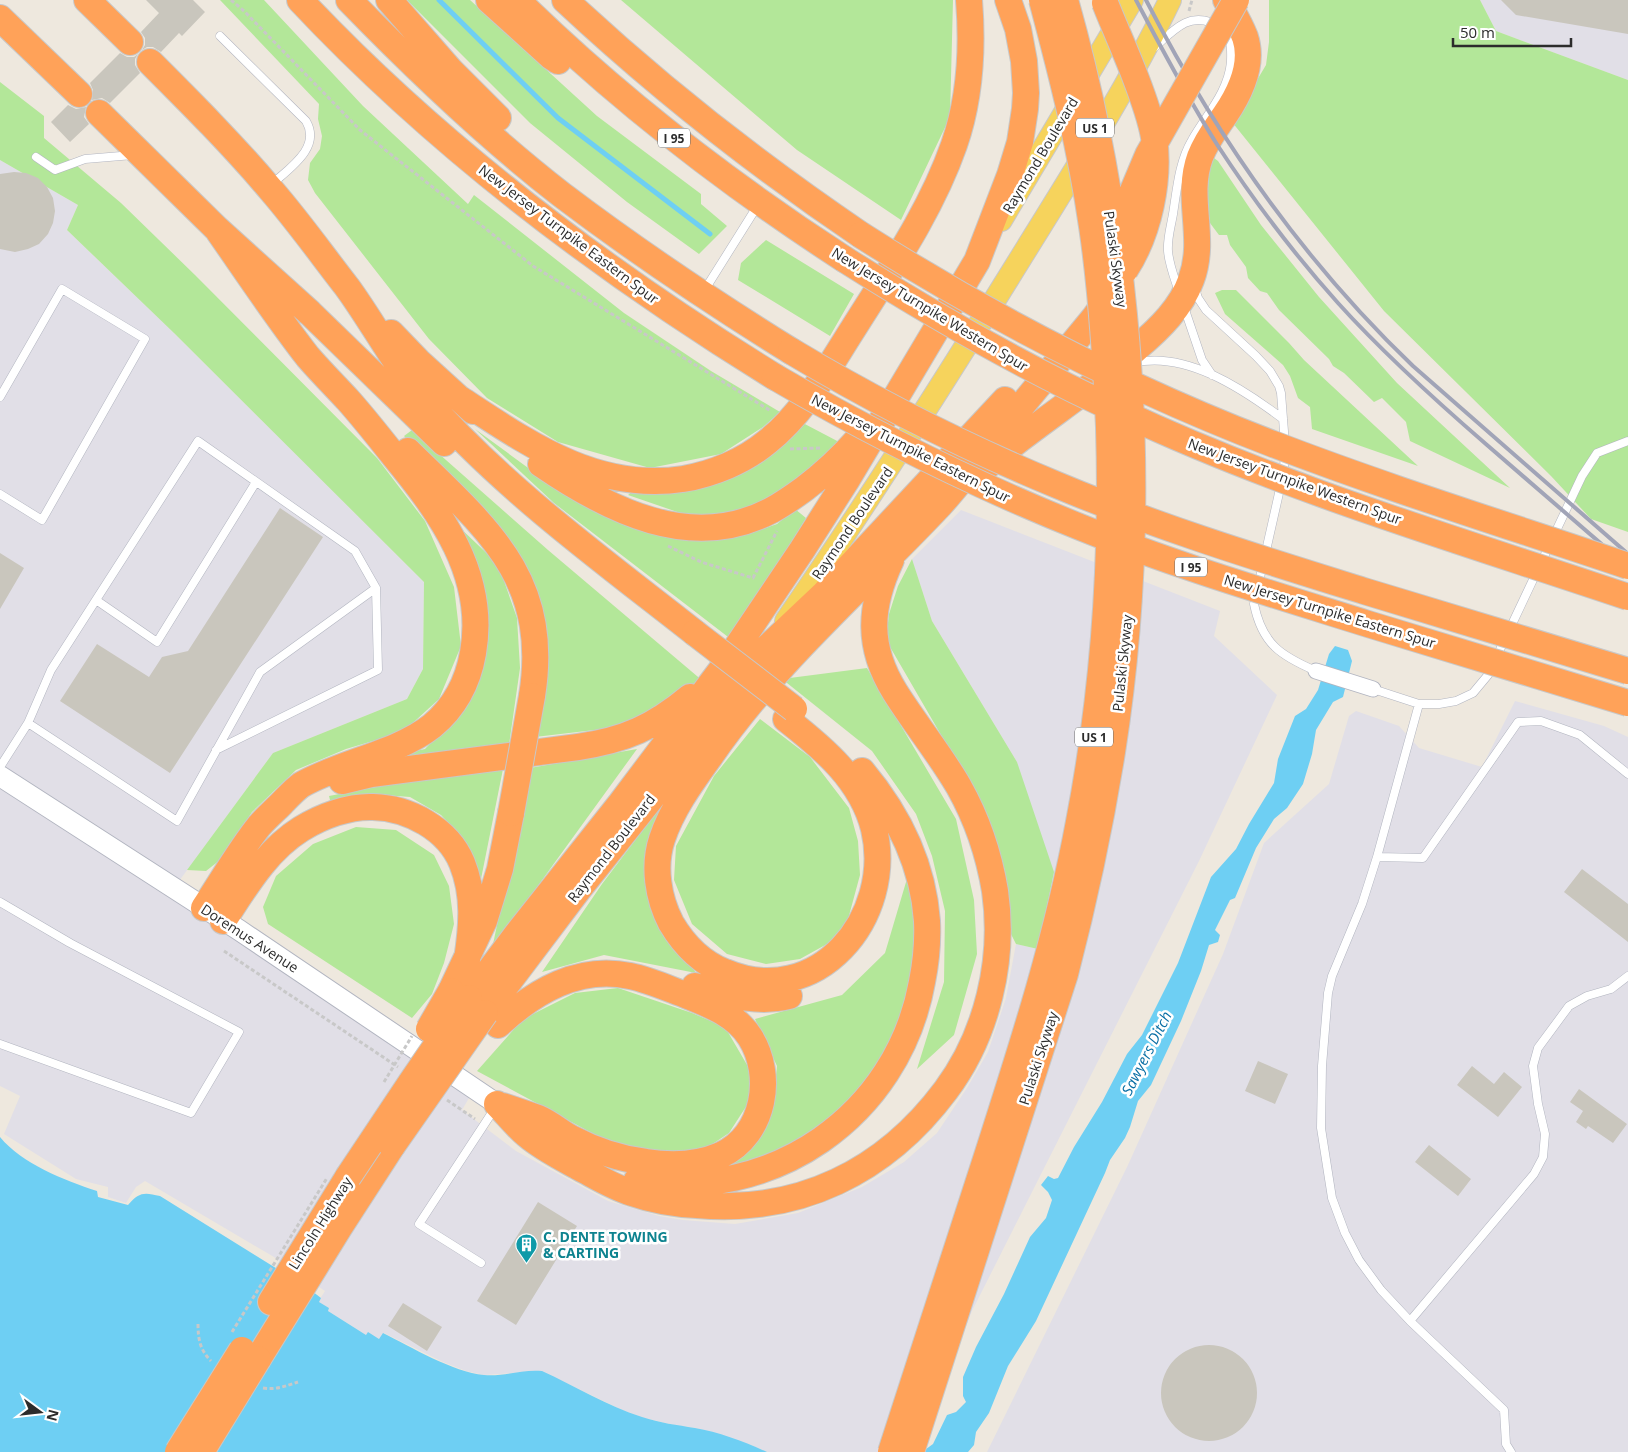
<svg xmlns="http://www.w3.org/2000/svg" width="1628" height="1452" viewBox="0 0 1628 1452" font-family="'Open Sans',sans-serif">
	<rect width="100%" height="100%" fill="#eee8de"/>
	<path fill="#e1dfe7" d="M1480 0H1628V80L1496 31Z
		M0 160 78 205 67 230 174 333 424 582 423 669 407 699 273 753 171 892 476 1086 462 1110 516 1151 608 1201 659 1216 683 1220 735 1224 798 1213 862 1187 904 1162 937 1133 967 1088 988 1052 1006 998 1016 944 1038 949 1017 762 932 621 912 559 961 510 1220 611 1214 636 1277 695 1199 861 972 1311 930 1415 904 1452H767L751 1445 696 1428 674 1425 644 1418 622 1410 541 1371 484 1375 466 1371 443 1362 384 1333 379 1339 368 1333 366 1335 328 1311 329 1308 318 1302 325 1291 274 1257 145 1181 136 1187 126 1203 108 1197V1187L76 1179 4 1134 20 1096 0 1086Z
		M1515 701 1604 726 1628 737V1452H987L1128 1165 1223 954 1264 843 1329 784 1349 716 1356 711 1399 726 1419 748 1482 767Z"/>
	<path fill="#b3e799" d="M220 0H264L363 106 468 204 474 195 624 313 711 371 780 412 763 427 721 454 650 468 558 442 487 398 429 339 315 193 308 180 310 163 320 149 322 136 318 119 319 104Z
		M407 0H470L597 116 701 194V204L727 226 699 254 627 202 530 123Z
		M621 0H953L950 117 901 220 797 150Z
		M1269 0H1480L1496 31 1628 80V532L1591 519 1551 476 1384 311 1232 122 1266 65 1269 42Z
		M0 82 44 116V138L121 203 195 275 377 458 425 521 454 587 461 646 439 699 403 732 346 749 296 770 252 812 220 860 206 871 187 870 273 753 407 699 423 669 424 582 174 333 67 230 78 205 0 160Z
		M1210 155 1218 161 1261 225 1319 297 1397 383 1510 488 1410 441 1406 422 1382 398 1374 402 1344 373 1333 366 1329 359 1279 310 1267 293 1260 291 1248 278 1246 267 1230 245 1227 235H1219L1210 223 1207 203Z
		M766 240 854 294 830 336 738 280 741 263Z
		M1222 290H1236L1289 343 1304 360 1418 466 1312 429 1310 407 1298 398 1290 376 1283 365 1225 314 1215 293Z
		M801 422 841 443 810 473 768 499 729 515 689 516 628 495 635 489Z
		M475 429 568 497 661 535 695 541 748 534 777 524 795 509 806 518 732 640 554 503Z
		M412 430 548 550 704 682 620 727 535 737 522 567 404 436Z
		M457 525 498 564 517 618 520 668 509 745 391 764 383 758 425 749 462 710 483 657Z
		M912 559 932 621 1017 762 1054 872 1038 949 1016 944 1010 932 1005 871 988 816 886 640 889 614 898 586Z
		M867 668 956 819 974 900 977 954 954 1035 917 1069 944 982 945 911 932 856 916 814 872 751 782 679Z
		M760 719 810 757 849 808 858 841 860 875 847 923 827 944 800 959 766 964 727 954 692 924 674 880 676 846 714 776Z
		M637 749 492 949 530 768Z
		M503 769 480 884 466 842 441 815 410 797 371 794 331 804 329 796 391 784Z
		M671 793 663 926 696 973 604 955 542 972 602 884Z
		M356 827 396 830 434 855 449 886 454 924 444 963 432 994 412 1018 268 924 263 907 276 876 313 844Z
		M909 872 917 932 915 989 889 1053 837 1120 771 1159 731 1166 753 1146 773 1105 777 1066 755 1019 842 995 885 953Z
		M618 988 692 1013 725 1027 750 1070 749 1102 729 1133 702 1151 671 1157 603 1139 477 1071 523 1019 575 993Z"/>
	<path fill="#6ecff3" d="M1335 646 1348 650 1352 661 1343 697 1333 702 1316 730 1312 754 1303 784 1287 808 1274 819 1256 848 1235 898 1230 900 1215 930 1220 935 1218 942 1209 945 1201 971 1181 1021 1151 1085 1138 1101 1130 1127 1125 1138 1110 1160 1105 1173 1036 1321 1008 1366 989 1413 976 1432 974 1445 968 1452H922L933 1444 947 1415 956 1412 966 1402 963 1396V1377L976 1347 1004 1294 1030 1237 1046 1218 1052 1200 1048 1192 1041 1185 1048 1176 1054 1179 1058 1178 1074 1147 1102 1102 1127 1054 1142 1035 1178 963 1211 877 1236 849 1249 824 1274 783 1278 759 1295 716 1306 709 1318 690 1329 654Z
		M0 1137C22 1164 64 1180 97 1191L98 1197 128 1205C139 1192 144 1192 160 1196L308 1288 321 1298 319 1302 329 1308 328 1311 366 1335 368 1332 379 1339 383 1333C411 1347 453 1372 484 1375 503 1377 522 1369 542 1371 575 1386 607 1406 642 1417 660 1423 677 1425 695 1428 719 1432 745 1442 767 1452H0Z"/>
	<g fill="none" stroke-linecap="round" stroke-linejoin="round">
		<path stroke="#6ecff3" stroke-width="5" d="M439 0 558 118 710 234"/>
	</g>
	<path fill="#c9c6bd" d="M146 0H193L205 12 182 36 179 33 161 52 153 47H147L142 50 145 45V38L141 32 159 13Z
		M1501 0H1628V34L1516 15Z
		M120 53 127 57H134L138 54 135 59V65L140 73 110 103 102 98 92 100 93 90 90 83Z
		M68 105 76 109 86 107 84 117 89 124 70 142 51 122Z
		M14 172 26 173 38 178 47 187 53 198 55 211 53 223 48 234 39 244 28 249 15 252 0 249V174Z
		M280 508 323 537 170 773 60 701 97 644 149 677 162 657 188 651Z
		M0 553 24 568 0 609Z
		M1582 869 1628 904V942L1564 892Z
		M1258 1061 1288 1074 1275 1104 1245 1091Z
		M1472 1066 1494 1084 1504 1072 1522 1087 1498 1117 1457 1085Z
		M1579 1089 1627 1124 1613 1143 1588 1126 1586 1129 1576 1122 1583 1111 1570 1102Z
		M1429 1145 1471 1179 1458 1196 1415 1162Z
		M538 1202 577 1226 516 1325 477 1301Z
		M403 1303 442 1327 427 1351 388 1326Z
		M1161 1393a48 48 0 1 1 96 0a48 48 0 1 1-96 0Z"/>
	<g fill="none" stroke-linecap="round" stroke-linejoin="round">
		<defs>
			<path id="lane" d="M220 36 306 121C322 148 288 169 271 185
				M1155 47C1164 39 1173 29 1185 23 1200 16 1223 22 1229 40 1232 47 1231 55 1231 62 1228 93 1206 115 1192 140 1179 162 1177 189 1173 214 1171 226 1167 239 1168 251 1169 265 1175 279 1179 292
				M36 157 55 170 85 159 133 155
				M1195 289 1198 298 1206 310 1256 356 1270 371 1279 386 1281 393 1285 444 1284 471 1254 604C1262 644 1281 656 1316 671
				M704 291 758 205
				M1184 307 1202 360 1212 375
				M1133 363C1185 350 1243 389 1283 419
				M0 397 62 289 145 339 42 520 0 494
				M96 600 157 642 256 482
				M1373 689 1419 704H1439L1456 701 1473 693 1488 675 1582 476 1597 453 1628 441
				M1419 704 1377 857 1362 904 1332 976 1328 993 1322 1066 1321 1128 1332 1198 1345 1233 1359 1260 1381 1290 1410 1321 1504 1410 1506 1444 1511 1452
				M216 750 378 670 376 588
				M0 767 28 723 51 670 198 441 355 551 376 588 260 672 177 821 28 723
				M1377 857 1423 858 1518 722 1541 721 1580 735 1628 774
				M0 902 70 943 239 1032 191 1113 0 1044
				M481 1263 419 1224 495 1108
				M1410 1321 1534 1174 1543 1157 1545 1134 1538 1104 1533 1066 1538 1048 1569 1006 1587 996 1611 989 1628 976"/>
			<path id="street" d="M1316 671 1373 689"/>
			<path id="secondary" d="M0 776 239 930 497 1104"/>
			<path id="primary" d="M1001 220 1132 0
				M786 621C868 502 946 379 1022 256 1074 172 1127 89 1170 0"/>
			<path id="highway" d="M87 0 130 42
				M300 0C439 148 603 271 775 377
				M349 0C416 69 486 136 562 195 636 251 712 302 791 351
				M389 0 451 71 498 118
				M489 0 552 57 558 61
				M517 0C617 98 727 183 844 259
				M565 0C657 86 756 164 861 235
				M0 18 79 94
				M150 62C192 104 233 145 271 190 298 221 322 255 347 287 374 324 394 364 424 398 504 489 601 559 695 633
				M99 113 217 229 310 313 444 443
				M391 333 418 361 473 411
				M460 399C529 444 596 492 683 479 713 474 744 461 767 442 804 413 828 368 853 329 890 270 931 211 954 145 970 99 973 49 969 0
				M408 451C485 527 551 577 532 696
				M541 464C608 510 692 553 772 510 783 504 793 497 804 489 824 474 843 456 860 437
				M987 466C1000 455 1014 443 1028 433 1065 405 1104 379 1138 347 1160 328 1181 308 1191 280 1207 238 1185 198 1200 157 1206 141 1216 128 1225 115 1240 93 1254 64 1245 37 1240 24 1233 12 1226 0
				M786 719C823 748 862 780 874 829 895 917 817 1011 725 972 702 963 684 945 671 923 658 898 653 866 662 839 672 809 691 783 709 758 774 663 861 589 940 505 959 484 977 460 995 438 1028 398 1061 358 1094 318L1111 294
				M342 781 371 774 578 747C625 740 654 727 690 697
				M204 908C222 881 239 851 259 826 266 818 274 811 281 804 287 798 294 790 301 785 341 762 396 754 432 726 455 707 468 682 473 653 487 575 440 512 394 456 379 437 364 418 348 400 335 386 321 372 308 357 276 316 247 272 217 229
				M223 921C246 886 266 851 301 829 322 816 349 806 373 807 409 808 448 829 462 863 475 895 472 927 467 960
				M695 986C726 994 757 1004 789 996
				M451 991 484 921 500 869 511 813
				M469 998 517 934 621 803 722 669 802 550 846 481 977 261 1010 175 1020 142 1025 109 1026 93 1024 61 1018 29 1008 0
				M485 1013 578 890 677 766 768 647 823 595 1005 400
				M498 1025C535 991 579 965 630 976 650 980 669 989 688 996 710 1005 736 1015 750 1037 774 1075 765 1134 721 1155 698 1165 671 1166 646 1162 621 1159 594 1150 571 1138 560 1132 550 1123 538 1118 527 1114 515 1110 503 1106
				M497 1104C507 1114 516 1126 527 1135 542 1148 562 1158 580 1168 597 1177 613 1187 632 1193 652 1200 675 1204 697 1205 799 1214 885 1172 946 1090 987 1035 1005 960 995 891 989 855 977 819 959 787 940 754 915 724 895 692 867 647 869 607 891 560
				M637 1180C772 1203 898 1116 922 982 926 962 928 941 927 921 923 865 898 814 862 771
				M271 1302 348 1177
				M258 1359 339 1228 392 1146"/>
		</defs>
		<use href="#lane" stroke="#b2b5c0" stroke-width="9"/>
		<use href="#street" stroke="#b2b5c0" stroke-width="17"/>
		<use href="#secondary" stroke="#b2b5c0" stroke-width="22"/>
		<use href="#primary" stroke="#c8c8c8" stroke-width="24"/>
		<use href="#highway" stroke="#c8c8c8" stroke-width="28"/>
		<path stroke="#c8c8c8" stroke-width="3" stroke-dasharray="4 2.5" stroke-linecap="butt" d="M231 0 244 11 360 130 533 266 771 411
			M1189 11 1192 0
			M790 449 821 448
			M668 546 701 562 753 578 777 531
			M224 951 398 1067
			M447 1100 475 1119
			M198 1324C198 1339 200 1350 211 1361
			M263 1388C276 1390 286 1386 298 1382"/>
		<use href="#lane" stroke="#fff" stroke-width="8"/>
		<use href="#street" stroke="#fff" stroke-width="15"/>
		<use href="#secondary" stroke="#fff" stroke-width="20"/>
		<use href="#primary" stroke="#f6d35c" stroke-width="22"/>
		<use href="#highway" stroke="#ffa259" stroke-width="26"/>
		<path stroke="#a1a4b7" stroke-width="4" d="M1136 0C1162 49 1188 99 1218 146 1254 201 1294 254 1338 303 1384 354 1435 400 1487 445 1534 486 1581 526 1628 567
			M1146 0C1215 134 1303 261 1413 366L1628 554"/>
		<defs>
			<path id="highway-bridge" d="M1105 3C1114 26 1124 48 1133 71 1141 92 1150 114 1154 137 1160 180 1149 233 1125 270
				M861 235C993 319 1127 388 1273 444 1390 489 1510 526 1628 566
				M1121 243 1132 193 1148 155 1236 0
				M844 259C934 316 1026 369 1123 413 1285 489 1459 540 1628 597
				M791 351C876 402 965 447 1057 485 1157 527 1261 559 1364 591 1452 618 1540 644 1628 671
				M775 377C873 434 975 485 1080 527 1174 565 1272 594 1368 624 1455 650 1541 677 1628 703
				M695 633 794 709
				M511 813 532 696
				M429 1029 451 991
				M392 1146 485 1013
				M348 1177 412 1081 469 998
				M178 1452 242 1350
				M201 1452 258 1359
				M891 1452C923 1352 956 1253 988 1153 1023 1044 1058 935 1079 822 1104 692 1113 559 1109 427 1106 360 1102 293 1092 226 1081 150 1062 75 1042 0
				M911 1452 1065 974C1084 901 1100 827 1112 752 1151 504 1133 240 1065 0"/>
		</defs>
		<use href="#highway-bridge" stroke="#c8c8c8" stroke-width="28" stroke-linecap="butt"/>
		<path stroke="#c8c8c8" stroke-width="3" stroke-dasharray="4 2.5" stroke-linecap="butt" d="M384 1082 412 1036
			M232 1332 327 1178"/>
		<use href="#highway-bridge" stroke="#ffa259" stroke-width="26"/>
	</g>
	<defs>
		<symbol id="building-pin" viewBox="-11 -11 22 30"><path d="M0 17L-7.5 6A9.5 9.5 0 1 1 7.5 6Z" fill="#0f9aa8" stroke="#fff"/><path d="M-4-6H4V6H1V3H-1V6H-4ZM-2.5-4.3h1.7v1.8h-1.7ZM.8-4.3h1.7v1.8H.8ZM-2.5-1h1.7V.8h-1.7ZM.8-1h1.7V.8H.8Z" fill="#fff"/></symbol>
	</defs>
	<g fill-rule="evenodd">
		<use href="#building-pin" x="514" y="1232" width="25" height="34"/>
	</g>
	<g text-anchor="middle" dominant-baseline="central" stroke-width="5" stroke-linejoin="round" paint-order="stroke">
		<g fill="#fff" stroke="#6b6b6b" stroke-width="1">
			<rect x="1076" y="118.5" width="38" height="19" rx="4"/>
			<rect x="658" y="128.5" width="32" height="19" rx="4"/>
			<rect x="1175" y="557.5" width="32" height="19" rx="4"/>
			<rect x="1075" y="727.5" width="38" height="19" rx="4"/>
		</g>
		<g font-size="12" font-weight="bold" fill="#2c2c2c">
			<text x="1095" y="128">US 1</text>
			<text x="674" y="138">I 95</text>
			<text x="1191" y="567">I 95</text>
			<text x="1094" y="737">US 1</text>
		</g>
		<g font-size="14" fill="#2c2c2c" stroke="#fff">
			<text transform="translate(1040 155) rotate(-59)">Raymond Boulevard</text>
			<text transform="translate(569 234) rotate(37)">New Jersey Turnpike Eastern Spur</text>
			<text transform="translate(1116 259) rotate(82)">Pulaski Skyway</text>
			<text transform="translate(930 309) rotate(31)">New Jersey Turnpike Western Spur</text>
			<text transform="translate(911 448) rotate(27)">New Jersey Turnpike Eastern Spur</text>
			<text transform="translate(1295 481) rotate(20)">New Jersey Turnpike Western Spur</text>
			<text transform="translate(852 523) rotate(-56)">Raymond Boulevard</text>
			<text transform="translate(1330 611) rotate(17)">New Jersey Turnpike Eastern Spur</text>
			<text transform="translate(1122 663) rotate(-84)">Pulaski Skyway</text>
			<text transform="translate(611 848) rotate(-52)">Raymond Boulevard</text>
			<text transform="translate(250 938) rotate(33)">Doremus Avenue</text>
			<text transform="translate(1038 1058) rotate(-72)">Pulaski Skyway</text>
			<text transform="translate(320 1223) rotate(-58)">Lincoln Highway</text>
		</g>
		<g font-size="14" font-weight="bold" fill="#0d838f" stroke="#fff" text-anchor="start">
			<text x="543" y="1236">C. DENTE TOWING<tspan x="543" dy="16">&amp; CARTING</tspan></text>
		</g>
		<g font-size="15" font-style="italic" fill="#086ea4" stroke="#fff">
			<text transform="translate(1146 1053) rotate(-63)">Sawyers Ditch</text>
		</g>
	</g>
	<g transform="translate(40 1412) rotate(105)" stroke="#ffffff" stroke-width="4" paint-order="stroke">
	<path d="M0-4L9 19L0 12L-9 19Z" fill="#2c2c2c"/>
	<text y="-8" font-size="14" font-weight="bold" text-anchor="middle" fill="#2c2c2c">N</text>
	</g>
	<path d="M1453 38v8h118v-8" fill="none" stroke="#2c2c2c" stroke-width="2.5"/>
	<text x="1460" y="38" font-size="15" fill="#2c2c2c" stroke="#ffffff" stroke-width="4" paint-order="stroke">50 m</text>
</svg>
